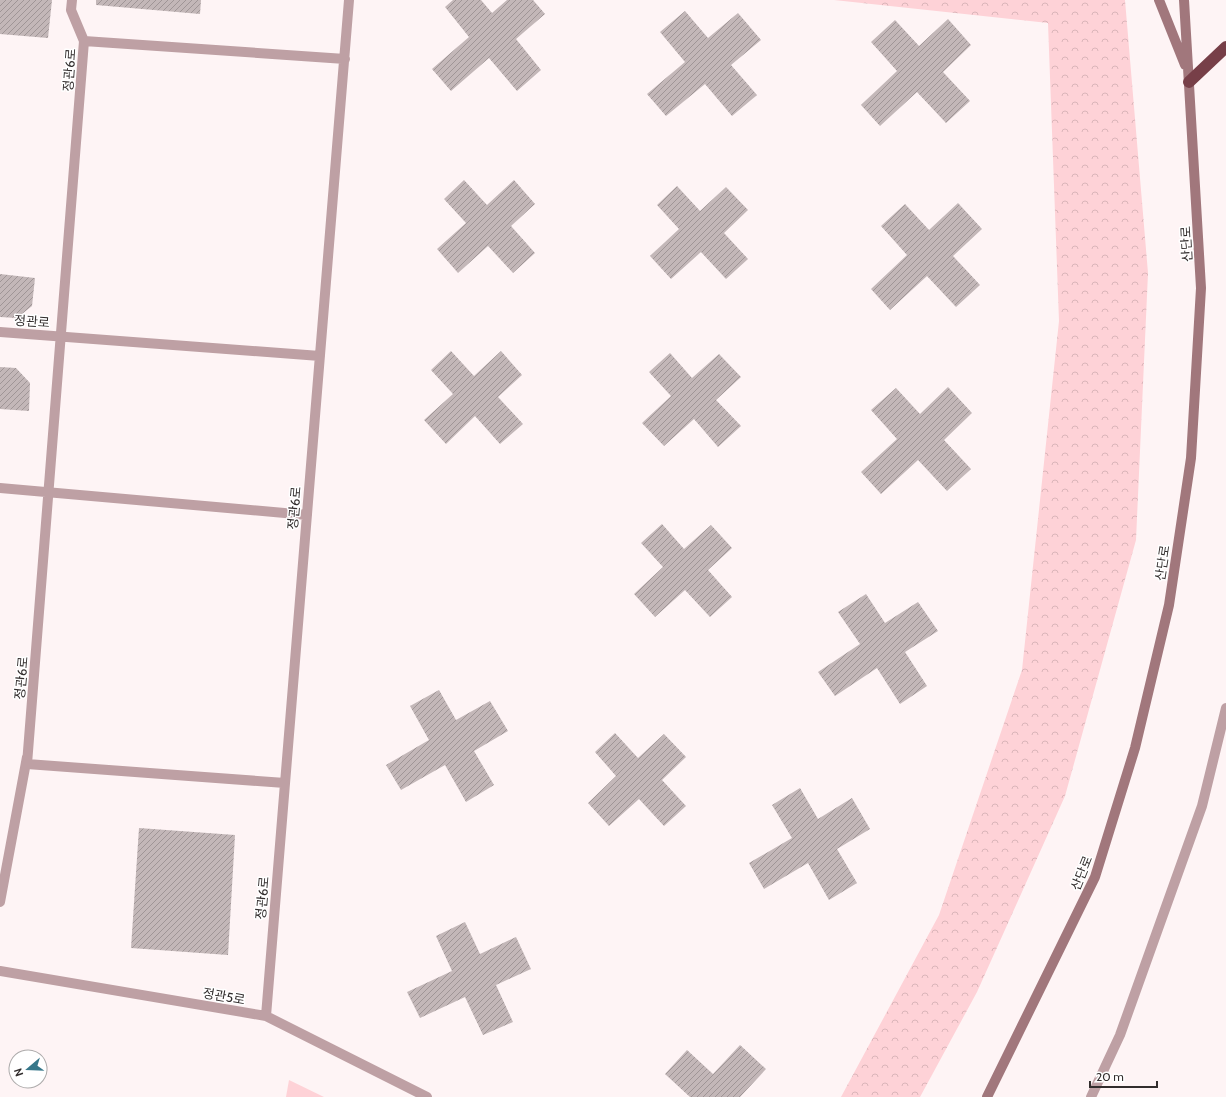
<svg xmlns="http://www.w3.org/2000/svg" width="1226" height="1097" viewBox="0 0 1226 1097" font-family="Cabin,'Noto Sans KR',sans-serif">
	<defs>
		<pattern id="forest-crowns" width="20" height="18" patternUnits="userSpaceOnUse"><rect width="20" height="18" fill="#fed2d7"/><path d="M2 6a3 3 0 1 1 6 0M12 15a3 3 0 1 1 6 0" fill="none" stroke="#dab5b9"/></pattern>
		<pattern id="building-hatch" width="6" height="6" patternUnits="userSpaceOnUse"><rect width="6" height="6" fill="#c3b7b8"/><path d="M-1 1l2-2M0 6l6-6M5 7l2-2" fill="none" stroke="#9f9596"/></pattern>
	</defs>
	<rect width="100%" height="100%" fill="#fef4f5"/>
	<path fill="url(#forest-crowns)" d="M834 0H1125L1148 273 1136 540 1065 796 977 992 920 1097H841L939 915 1022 670 1059 321 1048 23Z"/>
	<path fill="#fed2d7" d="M289 1080 324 1097H286Z"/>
	<path fill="url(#building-hatch)" d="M0 0H52L48 38 0 34Z
		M96 0H201L200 14 96 5Z
		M453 0H481L492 13 507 0H533L545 14 516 39 541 70 517 91 489 58 451 91 432 69 469 37 445 7Z
		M685 11 708 38 738 13 761 40 731 65 757 95 732 116 705 84 666 116 647 94 685 62 660 32Z
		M948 19 971 45 943 72 970 101 946 123 917 92 880 126 861 105 897 71 871 42 895 20 919 46Z
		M464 180 487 205 514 180 535 204 511 226 535 253 513 273 488 246 458 273 437 249 466 223 444 199Z
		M677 186 700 211 726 187 748 210 724 233 748 259 726 279 701 252 671 279 650 256 679 229 657 205Z
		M958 203 982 229 953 256 980 285 956 307 927 276 890 310 871 289 907 255 881 226 905 204 929 230Z
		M0 274 35 278 32 306 17 318 0 317Z
		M451 351 474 376 501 351 522 375 498 397 523 424 500 444 475 416 446 444 424 420 453 394 431 370Z
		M670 353 692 378 719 354 741 377 716 400 741 426 718 447 694 419 664 446 642 423 671 396 649 372Z
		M0 367 16 368 30 383 29 411 0 409Z
		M948 387 972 413 944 440 971 469 947 491 918 460 881 494 861 472 897 439 871 410 896 388 920 414Z
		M662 524 684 549 711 525 732 548 708 570 732 597 710 617 685 590 655 617 634 594 663 567 641 543Z
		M866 594 885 623 918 602 938 631 905 652 927 686 900 704 877 668 835 696 818 672 860 644 838 612Z
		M439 690 456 720 490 701 508 731 474 751 494 785 466 802 445 765 401 790 386 765 429 740 410 706Z
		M615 733 638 758 664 734 686 757 662 780 686 806 664 826 639 799 609 826 588 803 616 776 595 752Z
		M800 788 818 819 852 798 870 829 837 849 857 883 829 900 808 863 764 889 749 863 792 838 772 805Z
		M139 828 235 835 228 955 131 948Z
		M465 922 480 954 516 937 531 969 496 985 513 1022 483 1035 465 997 420 1018 407 992 452 971 436 936Z
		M740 1045 766 1069 740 1097H690L665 1074 687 1050 713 1074Z"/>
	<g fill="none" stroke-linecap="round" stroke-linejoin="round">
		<path stroke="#bea0a4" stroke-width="10" d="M1091 1097 1120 1035 1202 806 1226 708"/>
		<path stroke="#bea0a4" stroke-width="10" d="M72 0 71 10 84 41
			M0 332 320 356
			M0 488 307 515
			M285 783 27 764 84 41 345 59
			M0 902 27 757
			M0 971 266 1016 427 1097
			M266 1016 349 0"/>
		<path stroke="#a1777c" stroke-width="10" d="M1159 0 1185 65
			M987 1097 1095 877 1135 748 1169 605 1191 458 1201 288 1184 0"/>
		<path stroke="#773f48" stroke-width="12" d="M1189 82 1226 47"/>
	</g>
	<g text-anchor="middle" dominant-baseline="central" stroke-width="3" stroke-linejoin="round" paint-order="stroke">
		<g font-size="13" fill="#322d2d" stroke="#fff">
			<text transform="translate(69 70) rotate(-86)">정관6로</text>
			<text transform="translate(1186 244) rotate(-93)">산단로</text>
			<text transform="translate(32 321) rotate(4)">정관로</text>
			<text transform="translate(294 508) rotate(-85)">정관6로</text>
			<text transform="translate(1162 563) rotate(-81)">산단로</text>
			<text transform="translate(21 678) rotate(-85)">정관6로</text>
			<text transform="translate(1081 873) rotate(-68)">산단로</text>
			<text transform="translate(262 898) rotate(-85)">정관6로</text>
			<text transform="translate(224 996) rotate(10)">정관5로</text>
		</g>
	</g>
	<g transform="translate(28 1069) rotate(251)"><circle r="19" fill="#ffffff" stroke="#adabab"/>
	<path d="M0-3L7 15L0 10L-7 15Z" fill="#36778a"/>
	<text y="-6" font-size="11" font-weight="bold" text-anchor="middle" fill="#322d2d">N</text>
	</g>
	<path d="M1090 1081v6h67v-6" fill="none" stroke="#322d2d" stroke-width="2"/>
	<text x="1096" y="1081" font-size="12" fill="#322d2d" stroke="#ffffff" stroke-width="3" paint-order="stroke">20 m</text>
</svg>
